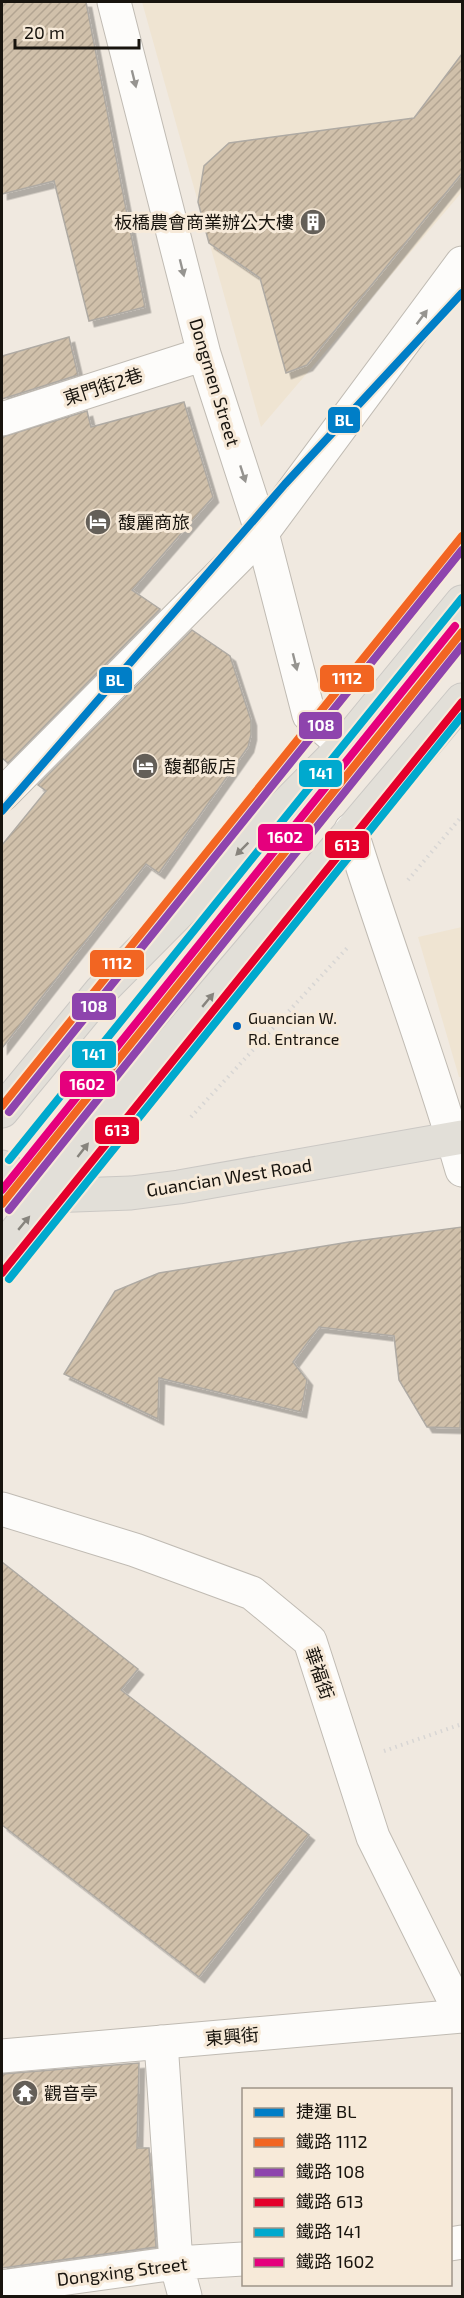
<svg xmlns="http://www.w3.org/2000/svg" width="464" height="2298" viewBox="0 0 464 2298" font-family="'Exo 2','Noto Sans TC',sans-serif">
	<defs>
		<pattern id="building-hatch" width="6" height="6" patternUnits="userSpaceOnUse" patternTransform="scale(1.5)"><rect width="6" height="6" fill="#d0c0aa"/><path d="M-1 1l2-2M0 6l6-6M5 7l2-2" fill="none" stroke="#b2a491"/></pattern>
		<filter id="shadow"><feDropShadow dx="5.5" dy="5.5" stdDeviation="0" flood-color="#0004"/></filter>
	</defs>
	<rect width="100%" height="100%" fill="#f0e9e0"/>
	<path fill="#efe4d2" d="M142 2H462V192L261 427Z
		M462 927V1077H459L418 937Z"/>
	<path fill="url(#building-hatch)" stroke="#afaaa3" stroke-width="1.5" filter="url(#shadow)" d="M2 2H86L145 307 89 321 54 181 2 194Z
		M462 54V173L307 365 286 373 260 278 209 243 198 202 204 166 229 143 414 118Z
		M69 337 78 375 2 399V356Z
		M184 402 213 497 132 590 160 609 8 763 2 758V437L87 411 91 427Z
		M192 630 230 656 251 720V735L248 747 159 873 146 864 2 1048V845L46 791 38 785Z
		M462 1227V1396L460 1428 427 1427 399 1380 394 1336 319 1327 293 1362 307 1380 301 1412 159 1378 158 1419 64 1374 115 1291 159 1273 349 1242Z
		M2 1562 138 1669 121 1690 309 1835 199 1977 2 1825Z
		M139 2063 137 2148H149L156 2247 2 2268V2074Z"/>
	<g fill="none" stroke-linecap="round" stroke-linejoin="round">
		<defs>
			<path id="minor" d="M114 2 204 354 262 533 309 715 344 746
				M2 419 204 354
				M2 795 262 533 462 263
				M351 830C386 944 429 1055 462 1170
				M2 1509 135 1550 252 1593 310 1641 373 1837 462 2016
				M161 2042 176 2263 185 2296
				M2 2056 462 2016
				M450 2244 462 2242
				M2 2287 176 2263 243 2259"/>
			<path id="major" d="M2 1111 101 991 344 746 462 602
				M2 1167 47 1196 131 1193 179 1187 462 1137
				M2 1249 118 1107 462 700"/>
		</defs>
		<use href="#minor" stroke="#c0bbb3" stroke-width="35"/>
		<use href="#major" stroke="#cbc8c4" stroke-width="35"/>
		<path stroke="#d8d6d4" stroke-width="4" stroke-dasharray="1.5 4.5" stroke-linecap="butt" d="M408 880 462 816
			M191 1117 349 946
			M384 1751 462 1724"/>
		<use href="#minor" stroke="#fdfcfa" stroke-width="33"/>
		<use href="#major" stroke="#e2dfd8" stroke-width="33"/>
		<defs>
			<path id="rail-1" d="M2 1106 462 536
				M2 1204 462 632"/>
			<path id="rail-2" d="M9 1112 462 550
				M9 1210 462 646"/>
			<path id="rail-3" d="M2 1273 462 702"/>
			<path id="rail-4" d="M9 1160 462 598
				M9 1279 462 716"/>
			<path id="rail-5" d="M2 1190 455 626"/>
		</defs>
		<use href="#rail-1" stroke="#f7ead9" stroke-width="12"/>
		<use href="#rail-2" stroke="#f7ead9" stroke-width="12"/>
		<use href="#rail-3" stroke="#f7ead9" stroke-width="12"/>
		<use href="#rail-4" stroke="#f7ead9" stroke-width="12"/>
		<use href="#rail-5" stroke="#f7ead9" stroke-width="12"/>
		<use href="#rail-1" stroke="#f26522" stroke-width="8"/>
		<use href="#rail-2" stroke="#8e44ad" stroke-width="8"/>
		<use href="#rail-3" stroke="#e4002b" stroke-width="8"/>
		<use href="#rail-4" stroke="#00a9ce" stroke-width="8"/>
		<use href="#rail-5" stroke="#e5007d" stroke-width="8"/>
		<defs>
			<path id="metro-1" d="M2 811 285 484 462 293"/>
		</defs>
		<use href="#metro-1" stroke="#f7ead9" stroke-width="12"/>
		<use href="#metro-1" stroke="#007ec7" stroke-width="8"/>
	</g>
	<defs><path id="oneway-solid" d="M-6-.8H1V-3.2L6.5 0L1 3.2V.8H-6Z" transform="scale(1.5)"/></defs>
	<g fill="#969490">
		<use href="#oneway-solid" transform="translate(134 79) rotate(76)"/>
		<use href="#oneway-solid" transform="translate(182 268) rotate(76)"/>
		<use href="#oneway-solid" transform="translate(422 317) rotate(-53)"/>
		<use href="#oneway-solid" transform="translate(243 474) rotate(72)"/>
		<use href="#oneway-solid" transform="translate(295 662) rotate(76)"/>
	</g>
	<g fill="#87847d">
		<use href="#oneway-solid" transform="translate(242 849) rotate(135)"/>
		<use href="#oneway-solid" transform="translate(208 1000) rotate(-50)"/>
		<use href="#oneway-solid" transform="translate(83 1150) rotate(-52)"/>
		<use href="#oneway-solid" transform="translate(24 1223) rotate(-50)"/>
	</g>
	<defs>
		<symbol id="building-disc" viewBox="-11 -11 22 22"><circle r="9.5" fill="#645f58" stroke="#f7ead9"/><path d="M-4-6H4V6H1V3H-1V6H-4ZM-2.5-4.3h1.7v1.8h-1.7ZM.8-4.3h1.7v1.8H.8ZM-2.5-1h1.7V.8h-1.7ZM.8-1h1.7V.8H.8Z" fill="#fff"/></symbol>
		<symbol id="hotel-disc" viewBox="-11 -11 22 22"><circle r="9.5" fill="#645f58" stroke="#f7ead9"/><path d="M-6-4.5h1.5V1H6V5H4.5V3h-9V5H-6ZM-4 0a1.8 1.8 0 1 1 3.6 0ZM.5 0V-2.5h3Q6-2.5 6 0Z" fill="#fff"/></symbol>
		<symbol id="temple-disc" viewBox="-11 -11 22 22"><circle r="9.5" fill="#645f58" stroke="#f7ead9"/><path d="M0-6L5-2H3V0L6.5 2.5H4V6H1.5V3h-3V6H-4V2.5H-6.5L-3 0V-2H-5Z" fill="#fff"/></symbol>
	</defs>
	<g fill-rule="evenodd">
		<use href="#building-disc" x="298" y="207" width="30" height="30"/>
		<use href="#hotel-disc" x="83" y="507" width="30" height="30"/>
		<use href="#hotel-disc" x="130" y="751" width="30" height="30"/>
		<use href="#temple-disc" x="10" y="2078" width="30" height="30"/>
	</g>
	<circle fill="#0065bd" stroke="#f7ead9" stroke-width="2" cx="237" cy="1026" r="5"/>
	<g text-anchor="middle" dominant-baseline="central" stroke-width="6" stroke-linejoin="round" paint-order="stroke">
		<g font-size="16" fill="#18140e" stroke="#f7ead9" text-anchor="start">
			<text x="248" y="1017">Guancian W.<tspan x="248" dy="21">Rd. Entrance</tspan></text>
		</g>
		<g font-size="18" fill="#18140e" stroke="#f7ead9" text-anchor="start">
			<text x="294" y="222" text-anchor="end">板橋農會商業辦公大樓</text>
			<text x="118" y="522">馥麗商旅</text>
			<text x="164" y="766">馥都飯店</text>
			<text x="44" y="2093">觀音亭</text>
		</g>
		<g font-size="18" fill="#18140e" stroke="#f7ead9">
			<text transform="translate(215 382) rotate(73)">Dongmen Street</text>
			<text transform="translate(103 386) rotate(-18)">東門街2巷</text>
			<text transform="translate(229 1177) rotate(-9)">Guancian West Road</text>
			<text transform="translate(320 1673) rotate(71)">華福街</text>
			<text transform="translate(232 2036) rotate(-5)">東興街</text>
			<text transform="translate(122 2271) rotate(-7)">Dongxing Street</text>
		</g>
	</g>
	<g stroke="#f7ead9" stroke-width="2">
		<rect x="327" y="406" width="34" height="28" rx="6" fill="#007ec7"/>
		<rect x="319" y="664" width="56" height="29" rx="6" fill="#f26522"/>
		<rect x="98" y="666" width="35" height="28" rx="6" fill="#007ec7"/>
		<rect x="298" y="711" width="45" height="29" rx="6" fill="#8e44ad"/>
		<rect x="298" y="759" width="45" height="29" rx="6" fill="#00a9ce"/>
		<rect x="257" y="823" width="57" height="29" rx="6" fill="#e5007d"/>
		<rect x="324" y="830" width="46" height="29" rx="6" fill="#e4002b"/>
		<rect x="89" y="949" width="56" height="29" rx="6" fill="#f26522"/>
		<rect x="71" y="992" width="46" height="29" rx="6" fill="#8e44ad"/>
		<rect x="71" y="1040" width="46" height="29" rx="6" fill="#00a9ce"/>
		<rect x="59" y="1070" width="57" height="28" rx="6" fill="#e5007d"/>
		<rect x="94" y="1116" width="46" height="29" rx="6" fill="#e4002b"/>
	</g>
	<g font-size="16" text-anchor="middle" font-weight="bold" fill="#fff">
		<text x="344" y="426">BL</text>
		<text x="347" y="684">1112</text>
		<text x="115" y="686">BL</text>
		<text x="321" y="731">108</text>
		<text x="321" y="779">141</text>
		<text x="285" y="843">1602</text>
		<text x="347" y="851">613</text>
		<text x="117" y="969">1112</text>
		<text x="94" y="1012">108</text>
		<text x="94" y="1060">141</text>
		<text x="87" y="1090">1602</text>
		<text x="117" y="1136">613</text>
	</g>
	<rect width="464" height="2298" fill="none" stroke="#18140e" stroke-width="6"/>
	<rect x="242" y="2088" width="210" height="198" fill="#f7ead9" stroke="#9e9488" stroke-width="1.5"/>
	<rect x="254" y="2108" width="30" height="9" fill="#007ec7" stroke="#9e9488" stroke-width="1.5"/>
	<text x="296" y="2118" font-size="18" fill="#18140e">捷運 BL</text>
	<rect x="254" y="2138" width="30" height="9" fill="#f26522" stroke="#9e9488" stroke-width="1.5"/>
	<text x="296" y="2148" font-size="18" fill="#18140e">鐵路 1112</text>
	<rect x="254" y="2168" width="30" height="9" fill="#8e44ad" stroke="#9e9488" stroke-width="1.5"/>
	<text x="296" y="2178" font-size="18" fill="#18140e">鐵路 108</text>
	<rect x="254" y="2198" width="30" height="9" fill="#e4002b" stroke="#9e9488" stroke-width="1.5"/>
	<text x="296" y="2208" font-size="18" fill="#18140e">鐵路 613</text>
	<rect x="254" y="2228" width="30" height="9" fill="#00a9ce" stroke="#9e9488" stroke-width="1.5"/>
	<text x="296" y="2238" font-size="18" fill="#18140e">鐵路 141</text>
	<rect x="254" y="2258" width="30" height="9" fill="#e5007d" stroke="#9e9488" stroke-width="1.5"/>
	<text x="296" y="2268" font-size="18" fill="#18140e">鐵路 1602</text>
	<path d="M15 39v9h124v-9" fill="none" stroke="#18140e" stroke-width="3"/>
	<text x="24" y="39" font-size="18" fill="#18140e" stroke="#f7ead9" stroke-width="4.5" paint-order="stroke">20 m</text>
</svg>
